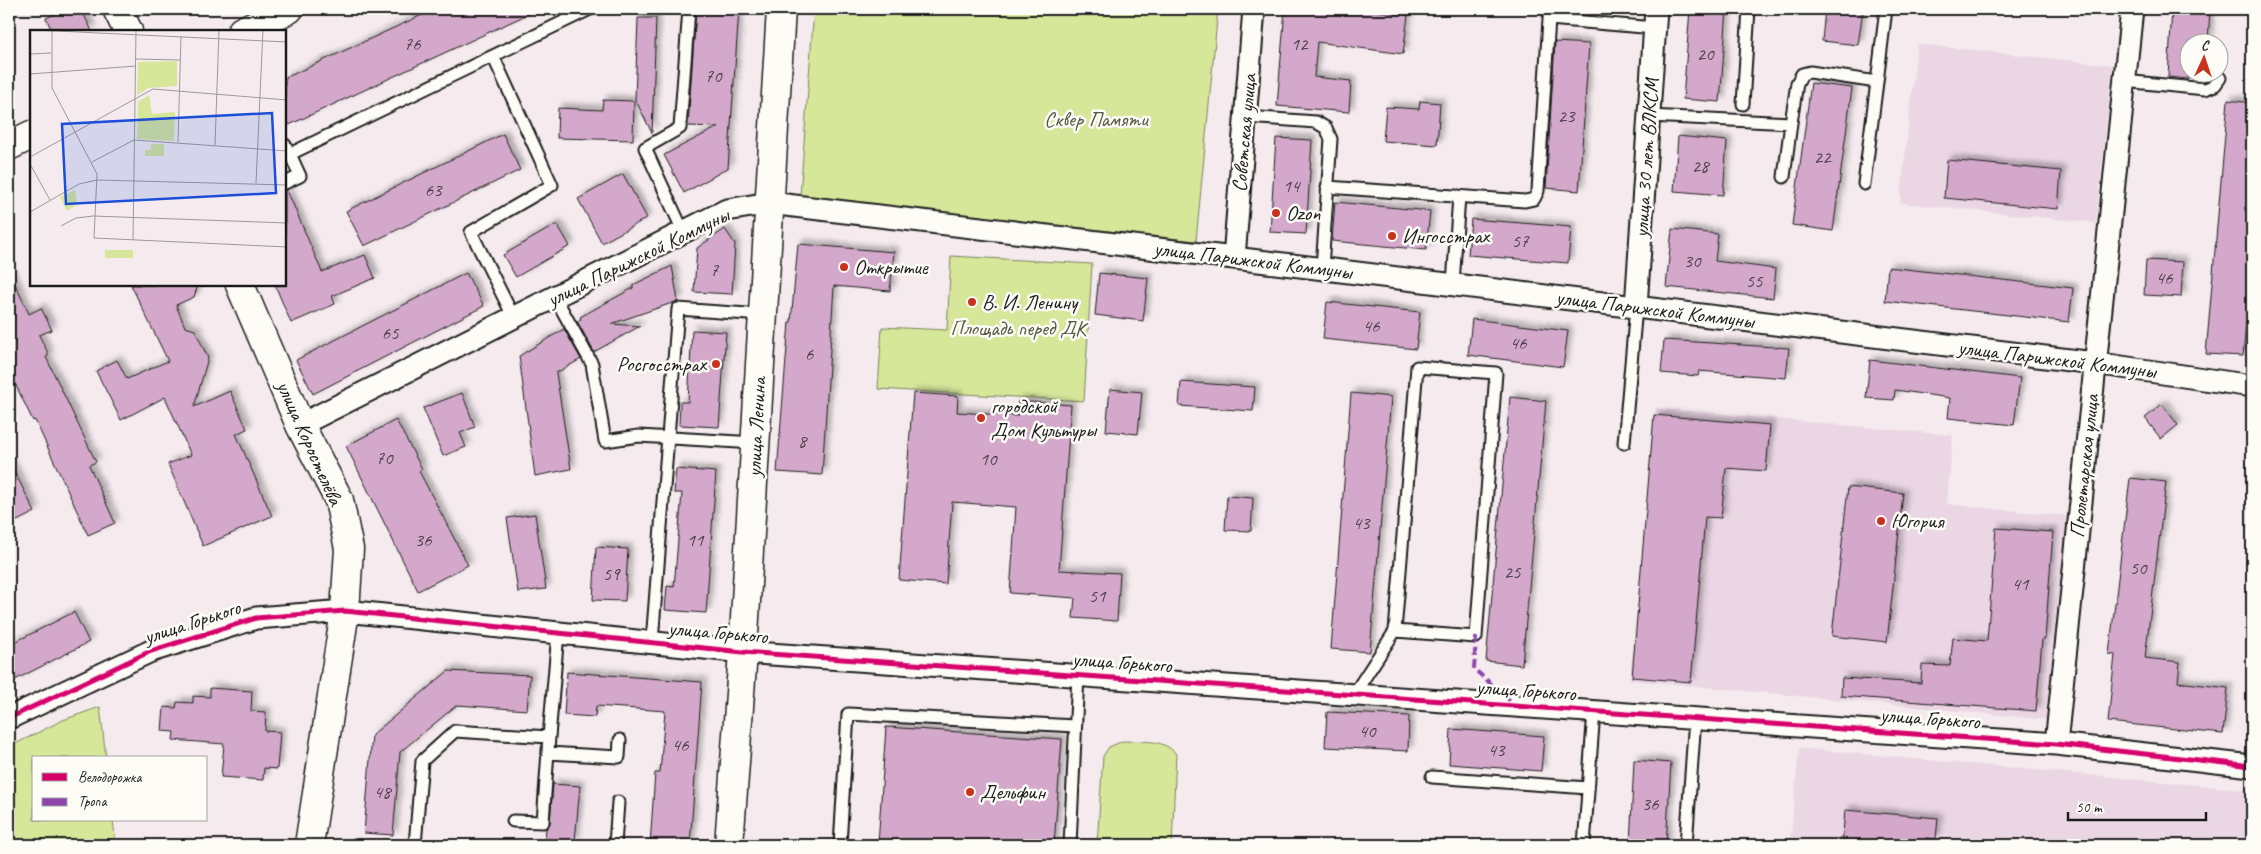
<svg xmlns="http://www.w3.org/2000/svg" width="2261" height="854" viewBox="0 0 2261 854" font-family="Caveat,sans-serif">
	<defs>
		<filter id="shadow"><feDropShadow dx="4.5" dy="-4.5" stdDeviation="2.5" flood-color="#0004"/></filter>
	</defs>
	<rect width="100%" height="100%" fill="#f5ebee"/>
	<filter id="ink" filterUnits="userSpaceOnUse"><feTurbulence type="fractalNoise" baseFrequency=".02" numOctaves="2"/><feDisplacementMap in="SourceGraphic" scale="10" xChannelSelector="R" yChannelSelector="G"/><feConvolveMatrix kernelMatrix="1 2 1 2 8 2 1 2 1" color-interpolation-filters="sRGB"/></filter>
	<g filter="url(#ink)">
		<path fill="#ebd7e4" d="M1917 44 2113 65 2096 223 1900 203Z
			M1656 408 1953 435 1947 504 2069 516 2050 720 1630 680Z
			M1799 748 2252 790 2248 845H1790Z"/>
		<path fill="#d6e79a" stroke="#79825b" d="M814 9H1218L1196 241 800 196Z
			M951 256 1092 264 1084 401 878 389 882 327 947 330Z
			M100 707 106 758H34V820H113L116 845H9V747L63 720Z
			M1123 741C1142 742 1163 738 1176 754L1172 845H1097L1103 756 1109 747Z"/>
		<path fill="#d4a8cb" stroke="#1c1c1c" filter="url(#shadow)" d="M66 9H81L92 31H52L46 18Z
			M435 9H539L289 125 285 116V78Z
			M696 9H739L728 168 684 193 664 155 718 127 688 126Z
			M1285 9H1361L1408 15 1403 54 1317 42 1314 77 1351 81 1349 112 1277 106Z
			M1690 9H1727L1720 102 1683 99Z
			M1825 9H1863L1858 45 1822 41Z
			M2172 9H2210L2208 42H2188V79L2168 77Z
			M638 18H656L652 133 635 99Z
			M1555 42 1589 44 1579 191 1546 188Z
			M1811 83 1852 88 1833 231 1792 225Z
			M603 100 634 101 633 140 557 138 558 108 602 110Z
			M2228 100 2252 103V257L2243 356 2206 354Z
			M1420 101 1440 103 1437 145 1383 141 1386 107 1419 109Z
			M503 134 520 170 364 246 346 211Z
			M1678 136 1727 141 1723 195 1674 191Z
			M1276 138 1312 140 1306 234 1270 232Z
			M1947 160 2061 171 2058 209 1944 198Z
			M623 174 647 218 602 243 578 199Z
			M285 190H287L322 272 365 255 375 278 332 296 335 304 291 323 275 285H285Z
			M1335 202 1430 211 1426 250 1332 241Z
			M1471 219 1571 227 1568 263 1468 255Z
			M557 224 570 246 516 277 503 255Z
			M725 229 735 244 732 294 694 292 697 248Z
			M1672 229 1718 234 1715 261 1776 269 1773 298 1666 287Z
			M798 244 894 252 890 291 834 286 822 475 777 472 789 322H791Z
			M2146 260 2183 262 2181 297 2144 295Z
			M672 266 678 301 611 324 640 326 594 352 577 321 581 319 580 317 633 288V285Z
			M1888 267 2073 288 2069 322 1885 301Z
			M9 271 29 314 41 308 52 330 39 335 49 355 46 357 96 462 89 465 115 523 88 535 35 420 33 421 9 371Z
			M466 273 484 306 313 394 296 360Z
			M1099 273 1148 278 1143 321 1095 315Z
			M131 285H198L194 297 176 305 185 327 195 330 208 358 194 407 230 391 247 429 236 434 272 516 203 546 168 464 191 455 165 397 121 420 96 371 117 360 127 379 168 361Z
			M1327 302 1420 312 1416 349 1323 339Z
			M1472 319 1568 331 1563 367 1468 355Z
			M564 329 581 359 556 373 571 469 535 476 519 356Z
			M692 330 726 332 719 427 679 425 680 402H688Z
			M1664 340 1789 348 1786 378 1699 371 1698 376 1661 373Z
			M1870 360 2020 378 2014 425 1948 418 1950 398 1895 390 1894 400 1866 398Z
			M1181 382 1255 387 1253 411 1179 406Z
			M1110 389 1142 392 1138 434 1106 431Z
			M462 393 475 427 460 433 466 447 443 456 423 408Z
			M913 393 958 396 957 412 1017 416 1018 401 1071 405 1059 570 1120 573 1117 621 1073 618 1075 598 1010 593 1016 507 952 502 946 584 899 580Z
			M1351 393 1391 397 1370 652 1331 649Z
			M1510 397 1546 401 1522 665 1486 661Z
			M2162 404 2178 425 2161 439 2145 418Z
			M1654 415 1770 425 1766 471 1726 468 1721 518 1705 517 1691 682 1632 677Z
			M396 420 422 469 419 471 468 565 418 591 346 446Z
			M9 461 35 512 9 525Z
			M676 469 716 472 706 613 665 610 667 586 674 587 682 493H674Z
			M2130 478 2166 482 2145 658 2180 662 2178 682 2228 688 2223 734 2108 722 2115 655 2109 654Z
			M1848 487 1903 493 1887 642 1832 636Z
			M1227 496 1253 498 1251 531 1225 530Z
			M535 514 546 589 518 592 507 518Z
			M1996 528 2053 532 2045 639H2042L2036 711 1841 696 1842 678 1921 683 1922 665 1950 666 1953 638 1987 641Z
			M596 547 628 549 625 601 593 600Z
			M74 612 89 642 9 683V645Z
			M448 671 530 675 527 710 457 705 400 752 393 835 364 833 372 735Z
			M567 672 702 682 690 845H650L655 773H660L665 711 596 706 595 717 564 715Z
			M210 688 252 691 251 711 266 712 265 731 280 732 277 769 264 768 263 780 221 777 224 744 173 740 174 732 162 731 164 707 176 708 177 702 193 703V696L210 697Z
			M1327 712 1409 716 1408 751 1325 747Z
			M886 727 1062 739 1054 845 878 844Z
			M1451 729 1544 736 1541 771 1449 764Z
			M1634 760 1671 763 1666 845H1630Z
			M553 784 580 786 575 841 566 840V845H544L546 829 550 823Z
			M1845 810 1938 818 1936 839 1926 838 1925 845H1842Z"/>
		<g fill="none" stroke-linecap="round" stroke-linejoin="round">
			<defs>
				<path id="service" d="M493 56 552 185 471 232 514 318
					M2124 81 2205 89 2215 85 2220 78
					M1877 82 1886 9
					M1743 104 1749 9
					M1649 116 1791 123 1784 177
					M1246 117 1316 122 1326 128 1331 139 1322 268
					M1791 123 1797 83 1802 74 1810 72 1877 82 1864 184
					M285 145 290 154 590 9
					M285 183 300 176 290 154
					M1327 187 1525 201 1534 199 1538 191 1549 19 1655 28
					M683 231 645 148 680 128 689 9
					M1453 284 1459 196
					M555 297 592 364 605 441 639 436 755 443
					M1624 443 1636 307
					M652 642 678 309 762 315
					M1354 694 1395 631 1417 367 1496 373 1476 637 1395 631
					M548 753 619 757 620 740
					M1432 777 1588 788
					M513 821 543 822 549 737
					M415 845 422 761 455 731 549 737 558 633
					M615 845 618 802
					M840 845 848 714 1075 726
					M1070 845 1078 675
					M1584 845 1594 711
					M1686 845 1695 718"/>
				<path id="minor" d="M1234 258 1254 9
					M1636 307 1656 9
					M300 425 727 210 769 203 1234 258 2094 363 2252 386
					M9 718 151 651 256 618 345 611 743 652 2056 744 2252 766
					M2056 744 2132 9"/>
				<path id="tertiary" d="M117 9 128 31
					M242 31 289 9
					M9 146 31 135
					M240 285 300 425 339 500 349 549 345 611 309 845
					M729 845 743 652 781 9"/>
			</defs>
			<use href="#service" stroke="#1c1c1c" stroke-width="15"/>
			<use href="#minor" stroke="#1c1c1c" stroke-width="25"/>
			<use href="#tertiary" stroke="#1c1c1c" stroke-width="31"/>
			<use href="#service" stroke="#fdfcf7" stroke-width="11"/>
			<use href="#minor" stroke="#fdfcf7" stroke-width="21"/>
			<use href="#tertiary" stroke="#fdfcf7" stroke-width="28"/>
			<path stroke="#8e44ad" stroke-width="4" stroke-dasharray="8 4" stroke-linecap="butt" d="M1476 637 1474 669 1516 706"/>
			<defs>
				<path id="cycleway" d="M9 718 151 651 256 618 345 611 743 652 2056 744 2252 766"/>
			</defs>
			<use href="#cycleway" stroke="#fdfcf7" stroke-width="8"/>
			<use href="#cycleway" stroke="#d6006c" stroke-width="5"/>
		</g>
	</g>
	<g fill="#c8321e" stroke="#fdfcf7" stroke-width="2">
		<circle cx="1276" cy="213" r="5"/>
		<circle cx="1392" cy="236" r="5"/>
		<circle cx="844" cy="267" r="5"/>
		<circle cx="972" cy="302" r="5"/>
		<circle cx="716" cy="364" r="5"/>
		<circle cx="981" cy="418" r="5"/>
		<circle cx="1881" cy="521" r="5"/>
		<circle cx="970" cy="792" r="5"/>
	</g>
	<g text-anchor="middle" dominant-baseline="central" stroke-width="5" stroke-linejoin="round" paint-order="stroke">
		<g font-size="19" fill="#4a3f48">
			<text x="412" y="44">76</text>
			<text x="1299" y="44">12</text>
			<text x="1705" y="54">20</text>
			<text x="713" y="76">70</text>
			<text x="1566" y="116">23</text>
			<text x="1822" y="157">22</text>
			<text x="1700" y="166">28</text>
			<text x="1291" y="186">14</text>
			<text x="433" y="190">63</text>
			<text x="1520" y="241">57</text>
			<text x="1692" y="261">30</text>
			<text x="714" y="270">7</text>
			<text x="2164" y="278">46</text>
			<text x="1754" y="281">55</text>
			<text x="1371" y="326">46</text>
			<text x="390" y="333">65</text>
			<text x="1518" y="343">46</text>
			<text x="809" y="354">6</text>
			<text x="802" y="441">8</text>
			<text x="384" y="458">70</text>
			<text x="988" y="459">10</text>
			<text x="1361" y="523">43</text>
			<text x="423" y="540">36</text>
			<text x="695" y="540">11</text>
			<text x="2138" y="568">50</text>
			<text x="1512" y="572">25</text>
			<text x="611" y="574">59</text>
			<text x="2020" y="584">41</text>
			<text x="1097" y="596">51</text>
			<text x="1367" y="731">40</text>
			<text x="680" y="745">46</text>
			<text x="1496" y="750">43</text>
			<text x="382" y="792">48</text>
			<text x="1650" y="804">36</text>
		</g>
		<g font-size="21" fill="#545942" stroke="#fdfcf7">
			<text x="1096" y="119">Сквер Памяти</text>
			<text x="1018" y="328">Площадь перед ДК</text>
		</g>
		<g font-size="21" fill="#1c1c1c" stroke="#fdfcf7">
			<text transform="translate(1244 133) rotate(-85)">Советская улица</text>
			<text transform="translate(1646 158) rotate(-86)">улица 30 лет ВЛКСМ</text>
			<text transform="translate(638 257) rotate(-26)">улица Парижской Коммуны</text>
			<text transform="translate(1253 260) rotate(7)">улица Парижской Коммуны</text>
			<text transform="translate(1655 309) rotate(7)">улица Парижской Коммуны</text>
			<text transform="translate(2057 359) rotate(7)">улица Парижской Коммуны</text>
			<text transform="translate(756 427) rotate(-87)">улица Ленина</text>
			<text transform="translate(310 443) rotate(66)">улица Коростелёва</text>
			<text transform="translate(2084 466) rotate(-84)">Пролетарская улица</text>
			<text transform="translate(192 622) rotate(-18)">улица Горького</text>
			<text transform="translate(718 632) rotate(5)">улица Горького</text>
			<text transform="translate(1122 662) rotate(4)">улица Горького</text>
			<text transform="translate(1526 690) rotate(4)">улица Горького</text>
			<text transform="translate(1930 718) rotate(4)">улица Горького</text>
		</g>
		<g font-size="21" fill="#1c1c1c" stroke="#fdfcf7" text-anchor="start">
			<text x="1286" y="213">Ozon</text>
			<text x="1402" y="236">Ингосстрах</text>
			<text x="854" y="267">Открытие</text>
			<text x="982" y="302">В. И. Ленину</text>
			<text x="706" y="364" text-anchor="end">Росгосстрах</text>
			<text x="991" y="406">городской<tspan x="991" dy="24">Дом Культуры</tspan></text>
			<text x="1891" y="521">Югория</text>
			<text x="980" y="792">Дельфин</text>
		</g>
	</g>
	<g transform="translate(30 30)">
		<rect width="256" height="256" fill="#f5ebee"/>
		<path d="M108 32 147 31V56L118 58 107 65ZM119 65 122 84 145 82 144 111 107 109 108 72ZM121 114H134V126H115V120H121ZM45 160 47 175 37 181 30 167ZM75 220H103V228H75Z" fill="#d6e79a"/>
		<path fill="none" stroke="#9e989a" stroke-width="1" d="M6 0 257 12M22 0V58L67 144 64 208 257 217M0 24 21 23M106 29 150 30M0 44 106 36M148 112 151 6M185 115 189 0M0 127 123 59 257 70M62 132 104 110 257 121M0 134 20 170M226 153 233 0M0 182 49 154 67 150 257 155M31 196 46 188 63 186 257 193M103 210 106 0"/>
		<path fill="#1d4ed8" fill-opacity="0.15" stroke="#1d4ed8" stroke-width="2.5" d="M242 83 246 163 36 174 32 94Z"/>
		<rect width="256" height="256" fill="none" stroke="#1c1c1c" stroke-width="2.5"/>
	</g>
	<rect width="2261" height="854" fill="none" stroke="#fdfcf7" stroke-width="30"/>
	<rect x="15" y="15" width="2231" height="824" fill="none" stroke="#1c1c1c" stroke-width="2" filter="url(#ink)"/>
	<rect x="32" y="756" width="175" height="65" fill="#fdfcf7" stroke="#a3a29f"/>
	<rect x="42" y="773" width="25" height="8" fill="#d6006c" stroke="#a3a29f"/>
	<text x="78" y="782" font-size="15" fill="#1c1c1c">Велодорожка</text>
	<rect x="42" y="798" width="25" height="8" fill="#8e44ad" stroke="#a3a29f"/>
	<text x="78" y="806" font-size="15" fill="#1c1c1c">Тропа</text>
	<g transform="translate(2204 58) rotate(3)"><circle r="24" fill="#fdfcf7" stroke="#a3a29f"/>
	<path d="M0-4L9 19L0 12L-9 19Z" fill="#c8321e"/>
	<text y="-8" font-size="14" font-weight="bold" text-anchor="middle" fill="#1c1c1c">С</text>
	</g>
	<path d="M2068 812v8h138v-8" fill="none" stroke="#1c1c1c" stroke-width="2.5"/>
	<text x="2076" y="812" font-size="15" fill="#1c1c1c" stroke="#fdfcf7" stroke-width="4" paint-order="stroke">50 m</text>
</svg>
